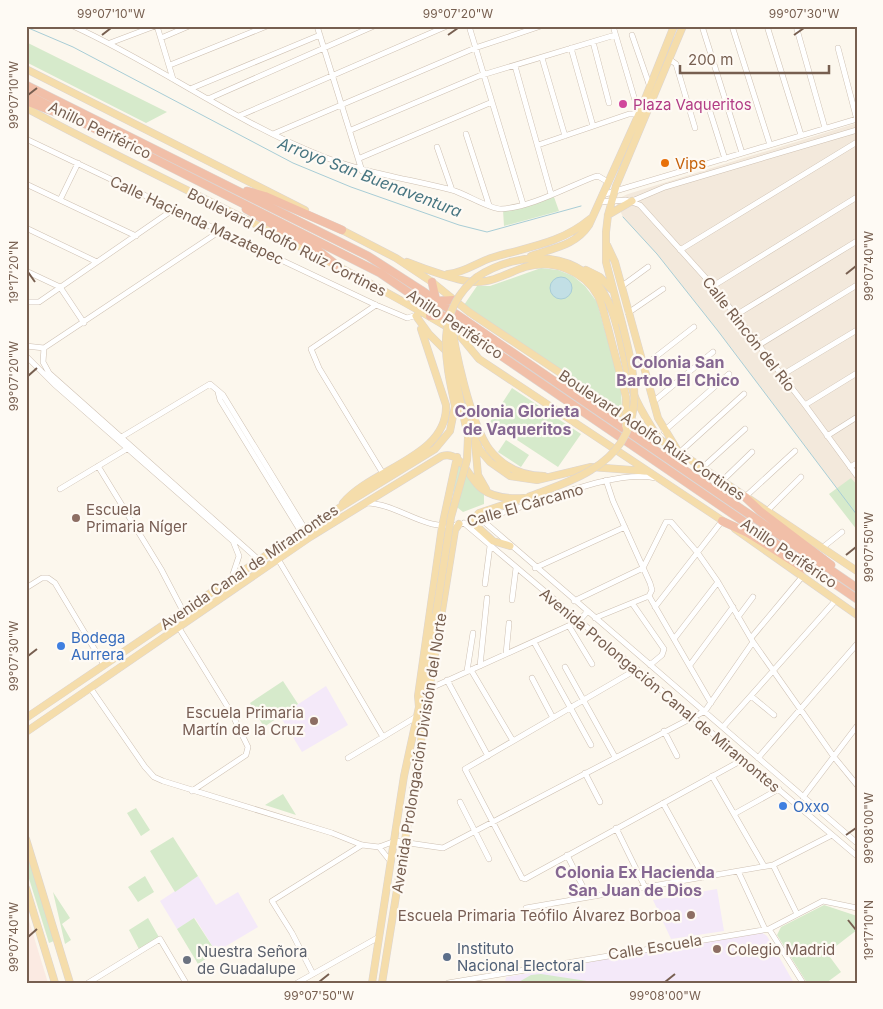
<svg xmlns="http://www.w3.org/2000/svg" width="883" height="1009" viewBox="0 0 883 1009" font-family="Inter,sans-serif">
	<rect width="100%" height="100%" fill="#fcf7ed"/>
	<path fill="#f3e9dc" d="M857 123V515L718 331 657 254 623 217 615 200 628 194Z"/>
	<path fill="#fbeae2" d="M26 911 48 983H26Z"/>
	<path fill="#f4e9f9" d="M326 686 348 725 302 752 280 716Z
		M198 876 216 905 238 892 258 927 216 952 195 918 177 929 160 901Z
		M717 889 724 931 671 939 653 900Z
		M760 931 767 936 794 983H505L506 977Z"/>
	<path fill="#d6eacb" d="M26 42 167 112 146 123 26 62Z
		M554 197 559 211 504 226 503 210Z
		M541 268 558 270 573 276 585 286 597 302 621 389 622 412 464 305 477 286H490Z
		M512 388 581 434 558 467 490 422Z
		M506 440 529 455 521 467 498 452Z
		M457 465 462 467 484 494V504L463 512 452 503Z
		M851 478 857 485V530L829 494Z
		M283 681 298 704 264 727 250 703Z
		M283 794 296 815 265 805Z
		M136 808 150 830 141 836 127 813Z
		M173 837 198 876 175 892 150 851Z
		M26 850 54 941 49 943 26 869Z
		M145 876 154 892 138 902 128 887Z
		M53 892 70 918 62 924 71 940 65 944Z
		M824 905 857 916V930L827 953 841 972 826 983H807L777 935 781 927Z
		M148 918 160 939 140 951 129 930Z
		M194 918 216 952 198 964 177 929Z
		M541 974 600 983H517L531 975Z"/>
	<path fill="#c2dfe5" stroke="#a8cdd6" d="M550 288a11 11 0 1 1 22 0a11 11 0 1 1-22 0Z"/>
	<g fill="none" stroke-linecap="round" stroke-linejoin="round">
		<path stroke="#a8cdd6" stroke-width="1" d="M26 27 73 47 293 163 351 187 459 225 487 232 581 206
			M623 217 657 254 718 331 857 515"/>
		<defs>
			<path id="minor" d="M73 26C159 65 236 123 324 157 366 173 409 179 452 190 466 194 489 209 501 209 532 207 565 188 594 177L598 176 608 182
				M157 26 173 79
				M317 26 362 171
				M469 26 523 204
				M702 26 742 153
				M732 26 770 145
				M767 26 801 135
				M796 26 825 128
				M632 35 650 87
				M161 38 189 26
				M593 42 609 103
				M110 43 155 26
				M571 48 593 126
				M838 48 857 120
				M542 58 565 136
				M669 59 676 64 695 128
				M170 65 267 26
				M515 66 551 194
				M190 89 320 35
				M208 99 374 26
				M707 102 725 159
				M239 116 447 26
				M351 130 479 76 615 35
				M273 134 475 48 541 26
				M466 134 489 205
				M26 139 376 305 407 318 417 315
				M538 145 629 114H639L613 26
				M437 147 452 190
				M360 158 492 102
				M26 184 136 236
				M602 195 857 119
				M60 200 78 163
				M632 201 665 187 857 130
				M599 202 626 200 640 205 713 286 805 405 857 476
				M26 228 97 262
				M680 250 857 142
				M26 271 60 287 84 323
				M622 286 648 267
				M713 286 857 197
				M26 302H39L174 209
				M376 305 311 349 319 368 382 472
				M628 313 663 289
				M736 315 857 241
				M759 345 857 285
				M26 346 44 348
				M44 348 43 362 49 373 259 560
				M44 348 220 231
				M26 356 54 384 233 541 239 556 232 577
				M644 366 694 327
				M782 375 857 330
				M218 392 220 400 301 532
				M653 402 713 352
				M805 405 857 373
				M664 431 729 374
				M827 436 857 417
				M120 438 210 384 223 395 305 529
				M679 453 744 394
				M98 466 161 569 183 611
				M850 467 857 463
				M701 469 745 429
				M606 480 613 501 650 583 652 590 649 596 711 703
				M721 482 752 452
				M60 489 130 447
				M745 497 795 451
				M366 503C401 504 424 533 461 524
				M767 511 801 477
				M479 519C529 509 609 468 656 478
				M481 519 857 843
				M464 523 857 856
				M822 548 842 532
				M278 559 383 737 416 717
				M535 568 625 527
				M485 584 490 546
				M26 588 42 578H48L55 583 104 665
				M512 600 516 568
				M574 601 643 568 666 522H671L697 552 718 582 753 642 834 757 857 785
				M632 603 664 649 662 655 650 665
				M655 607 722 521
				M738 617 753 597
				M595 618 649 596
				M569 626 592 664
				M179 628 232 714 248 747 246 755 192 791
				M751 638 802 577
				M674 639 718 582
				M534 642 591 745
				M506 654 509 623
				M690 665 733 607
				M480 666 487 598
				M565 667 615 757
				M637 669 465 769 522 878 525 879 744 759
				M471 670 513 741
				M467 671 473 633
				M532 678 553 718
				M447 680 488 756
				M431 688 579 621 587 612
				M91 689 145 767 154 777 163 781 332 833 362 845 379 847 395 841 443 848 705 711 753 642
				M751 696 774 715
				M723 727 836 600
				M664 731 677 756
				M348 758 383 737
				M758 758 857 644
				M585 773 600 802
				M712 776 764 866
				M803 797 857 726
				M460 802 489 859
				M663 803 704 877
				M734 814 779 789
				M616 828 645 887
				M379 847 391 862
				M567 855 588 897
				M773 865 797 914
				M738 871 765 929
				M526 908 773 865 832 835
				M769 929 803 983
				M313 974 292 933 272 901 362 845
				M88 983 160 939 186 983
				M297 983 379 937
				M448 983 769 929 823 901 857 908"/>
			<path id="major" d="M26 69 305 210
				M26 108C166 183 312 247 449 328L460 336 479 359 726 523
				M608 215 632 201
				M338 228 396 258 432 282 469 312 857 571
				M607 245 615 262 658 418 678 451
				M531 256C553 248 575 246 589 225L639 114 674 26
				M407 262C422 268 463 283 477 282 494 282 510 272 525 267 552 259 584 270 598 296 603 306 605 318 608 328
				M586 270 600 277 611 289
				M448 274C464 273 476 263 491 258 527 247 560 244 590 219
				M477 277C519 249 584 249 608 301 621 329 623 363 633 392 639 409 650 424 659 439
				M416 316 429 334 448 353
				M622 323 606 262V232L608 215 616 186 683 26
				M465 398 479 449 490 462 510 476 537 480 591 467 645 471
				M475 442 478 475 486 489
				M489 449C503 467 521 476 544 476
				M343 503C372 468 448 457 446 405L421 329
				M735 529 857 615
				M510 546 493 541 471 521 479 513 518 500
				M420 707 424 697 436 614
				M26 718 305 529 435 449 450 431 455 406
				M26 732 310 537 442 456C462 450 468 479 482 489 494 498 510 499 524 498
				M26 839 70 983
				M26 888 55 983
				M372 983 404 776 419 707 418 696 442 527 457 457
				M382 983 455 530 459 524"/>
			<path id="highway" d="M26 85 368 256 421 290 857 588
				M26 94 380 273 857 599
				M26 101 55 112
				M247 191 265 196 342 230
				M246 209 316 249 339 267
				M432 282 436 300
				M437 301 453 300
				M430 316H444
				M745 497 760 511 831 565
				M722 521 748 533 805 569"/>
		</defs>
		<use href="#minor" stroke="#cec0b2" stroke-width="6"/>
		<use href="#major" stroke="#dcd5d2" stroke-width="8"/>
		<use href="#highway" stroke="#dcd5d2" stroke-width="9"/>
		<use href="#minor" stroke="#fff" stroke-width="5"/>
		<use href="#major" stroke="#f5ddab" stroke-width="7"/>
		<use href="#highway" stroke="#f1bfa8" stroke-width="8"/>
		<defs>
			<path id="major-bridge" d="M450 313C454 347 470 422 489 449
				M608 328 626 397V427
				M455 406C445 360 434 311 477 277
				M528 497C549 489 572 482 591 470 650 435 636 378 622 323
				M436 614 451 517 467 460 468 437 452 362V327"/>
		</defs>
		<use href="#major-bridge" stroke="#dcd5d2" stroke-width="8" stroke-linecap="butt"/>
		<use href="#major-bridge" stroke="#f5ddab" stroke-width="7"/>
	</g>
	<path fill="none" stroke="#775f50" stroke-width="2" d="M102 35 111 28M448 35 458 28M794 35 804 28M28 95 37 88M28 272 35 282M846 274 856 266M28 376 37 368M846 555 856 547M28 656 37 649M846 835 856 828M848 920 856 930M28 937 37 929M319 982 329 974M665 982 675 974"/>
	<circle fill="#d1479c" stroke="#fefaf4" stroke-width="2" cx="623" cy="104" r="5"/>
	<circle fill="#e8710a" stroke="#fefaf4" stroke-width="2" cx="665" cy="163" r="5"/>
	<g fill="#8d6e63" stroke="#fefaf4" stroke-width="2">
		<circle cx="76" cy="518" r="5"/>
		<circle cx="314" cy="721" r="5"/>
		<circle cx="691" cy="915" r="5"/>
		<circle cx="717" cy="949" r="5"/>
	</g>
	<g fill="#3f7fe0" stroke="#fefaf4" stroke-width="2">
		<circle cx="61" cy="646" r="5"/>
		<circle cx="783" cy="806" r="5"/>
	</g>
	<circle fill="#5c6f8a" stroke="#fefaf4" stroke-width="2" cx="447" cy="957" r="5"/>
	<circle fill="#6b7280" stroke="#fefaf4" stroke-width="2" cx="187" cy="960" r="5"/>
	<g text-anchor="middle" dominant-baseline="central" stroke-width="4.5" stroke-linejoin="round" paint-order="stroke">
		<g font-size="15" fill="#b23c85" stroke="#fefaf4" text-anchor="start">
			<text x="633" y="104">Plaza Vaqueritos</text>
		</g>
		<g font-size="15" fill="#775f50" stroke="#fefaf4">
			<text transform="translate(100 130) rotate(26)">Anillo Periférico</text>
			<text transform="translate(197 220) rotate(25)">Calle Hacienda Mazatepec</text>
			<text transform="translate(287 242) rotate(27)">Boulevard Adolfo Ruiz Cortines</text>
			<text transform="translate(455 324) rotate(34)">Anillo Periférico</text>
			<text transform="translate(749 334) rotate(52)">Calle Rincón del Río</text>
			<text transform="translate(652 435) rotate(34)">Boulevard Adolfo Ruiz Cortines</text>
			<text transform="translate(525 505) rotate(-16)">Calle El Cárcamo</text>
			<text transform="translate(789 553) rotate(34)">Anillo Periférico</text>
			<text transform="translate(249 567) rotate(-34)">Avenida Canal de Miramontes</text>
			<text transform="translate(660 690) rotate(40)">Avenida Prolongación Canal de Miramontes</text>
			<text transform="translate(419 753) rotate(-81)">Avenida Prolongación División del Norte</text>
			<text transform="translate(655 947) rotate(-9)">Calle Escuela</text>
		</g>
		<g font-size="15" fill="#c56008" stroke="#fefaf4" text-anchor="start">
			<text x="675" y="163">Vips</text>
		</g>
		<g font-size="15" fill="#785e54" stroke="#fefaf4" text-anchor="start">
			<text x="86" y="509">Escuela<tspan x="86" dy="17">Primaria Níger</tspan></text>
			<text x="304" y="712" text-anchor="end">Escuela Primaria<tspan x="304" dy="17">Martín de la Cruz</tspan></text>
			<text x="681" y="915" text-anchor="end">Escuela Primaria Teófilo Álvarez Borboa</text>
			<text x="727" y="949">Colegio Madrid</text>
		</g>
		<g font-size="15" fill="#366cbe" stroke="#fefaf4" text-anchor="start">
			<text x="71" y="637">Bodega<tspan x="71" dy="17">Aurrera</tspan></text>
			<text x="793" y="806">Oxxo</text>
		</g>
		<g font-size="15" fill="#4e5e75" stroke="#fefaf4" text-anchor="start">
			<text x="457" y="948">Instituto<tspan x="457" dy="17">Nacional Electoral</tspan></text>
		</g>
		<g font-size="15" fill="#5b616d" stroke="#fefaf4" text-anchor="start">
			<text x="197" y="951">Nuestra Señora<tspan x="197" dy="17">de Guadalupe</tspan></text>
		</g>
		<g font-size="16" font-style="italic" fill="#477581" stroke="#fefaf4">
			<text transform="translate(370 177) rotate(21)">Arroyo San Buenaventura</text>
		</g>
		<g font-size="16" font-weight="bold" fill="#866892" stroke="#fefaf4">
			<text x="678" y="362">Colonia San<tspan x="678" dy="18">Bartolo El Chico</tspan></text>
			<text x="517" y="411">Colonia Glorieta<tspan x="517" dy="18">de Vaqueritos</tspan></text>
			<text x="635" y="872">Colonia Ex Hacienda<tspan x="635" dy="18">San Juan de Dios</tspan></text>
		</g>
	</g>
	<rect width="883" height="1009" fill="none" stroke="#fefaf4" stroke-width="55"/>
	<path d="M680 65v8h149v-8" fill="none" stroke="#775f50" stroke-width="2.5"/>
	<text x="688" y="65" font-size="15" fill="#775f50" stroke="#fefaf4" stroke-width="4" paint-order="stroke">200 m</text>
	<rect x="28" y="28" width="828" height="954" fill="none" stroke="#775f50" stroke-width="2"/>
	<g font-size="12" text-anchor="middle" fill="#775f50">
		<text x="111" y="18">99°07'10"W</text>
		<text x="458" y="18">99°07'20"W</text>
		<text x="804" y="18">99°07'30"W</text>
		<text transform="translate(14 95) rotate(-90)" y="4">99°07'10"W</text>
		<text transform="translate(869 266) rotate(-90)" y="4">99°07'40"W</text>
		<text transform="translate(14 272) rotate(-90)" y="4">19°17'20"N</text>
		<text transform="translate(14 376) rotate(-90)" y="4">99°07'20"W</text>
		<text transform="translate(869 547) rotate(-90)" y="4">99°07'50"W</text>
		<text transform="translate(14 656) rotate(-90)" y="4">99°07'30"W</text>
		<text transform="translate(869 828) rotate(-90)" y="4">99°08'00"W</text>
		<text transform="translate(869 930) rotate(-90)" y="4">19°17'10"N</text>
		<text transform="translate(14 937) rotate(-90)" y="4">99°07'40"W</text>
		<text x="319" y="1000">99°07'50"W</text>
		<text x="665" y="1000">99°08'00"W</text>
	</g>
</svg>
